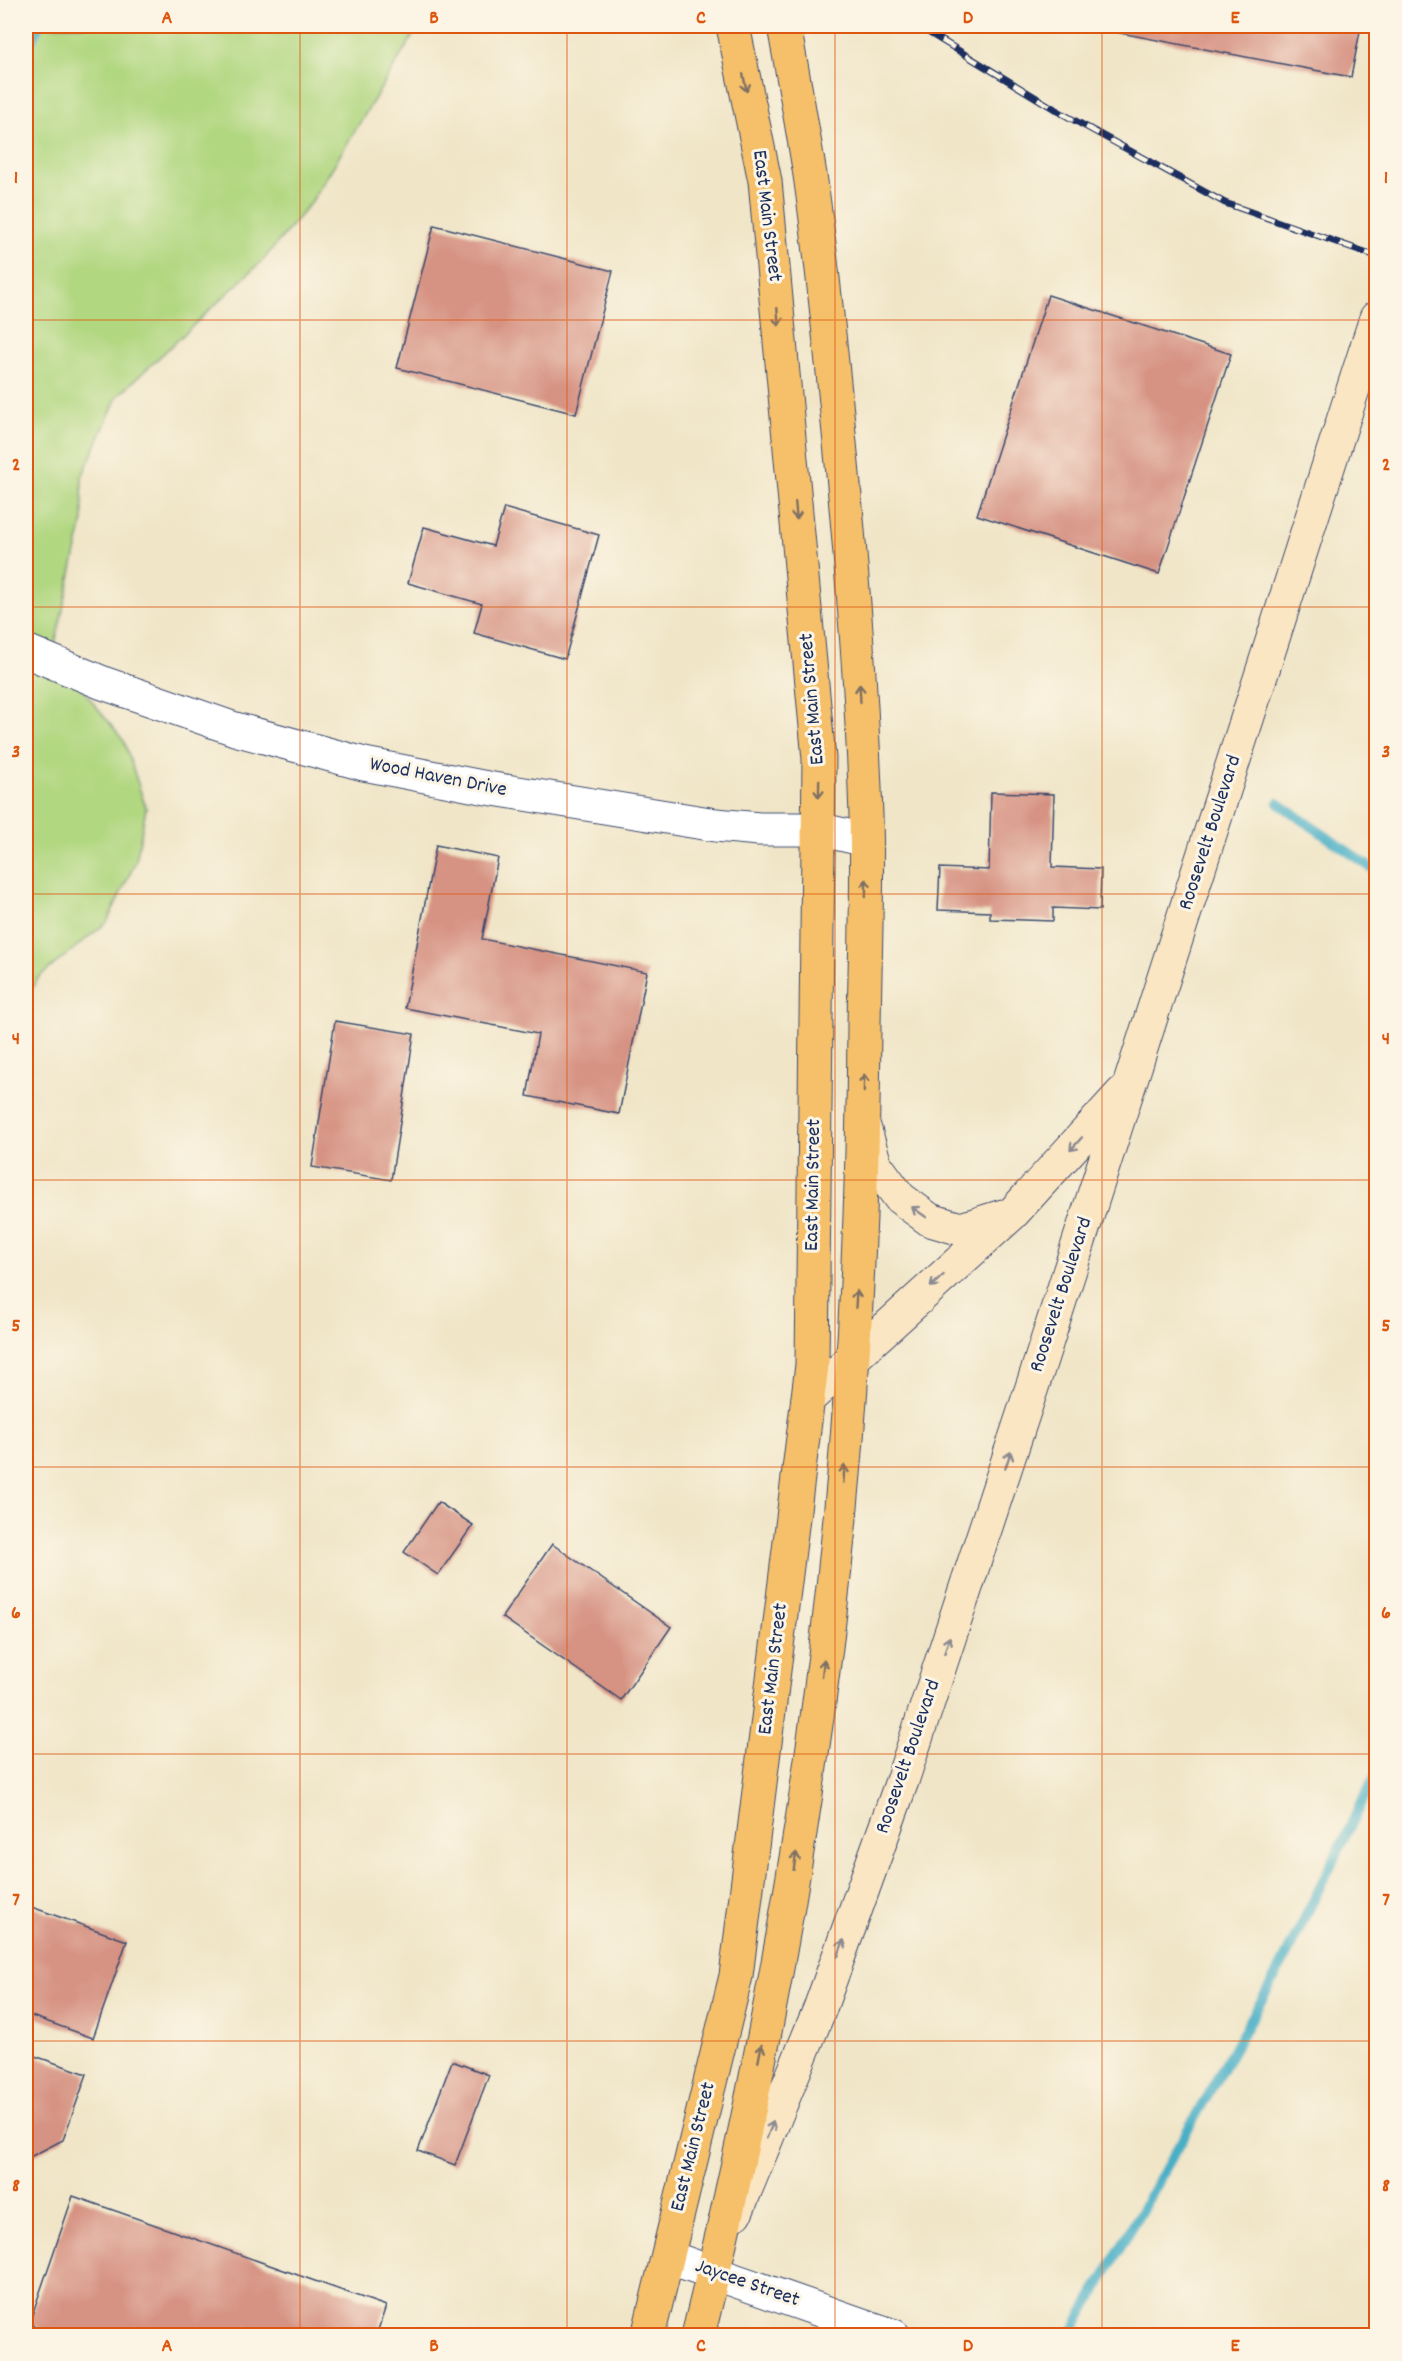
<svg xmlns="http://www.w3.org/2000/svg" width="1402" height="2361" viewBox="0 0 1402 2361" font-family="Dekko,sans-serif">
	<rect width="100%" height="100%" fill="#fcf5e5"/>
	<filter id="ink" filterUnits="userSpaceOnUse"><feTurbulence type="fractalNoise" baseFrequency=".0167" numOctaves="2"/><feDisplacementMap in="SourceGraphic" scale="12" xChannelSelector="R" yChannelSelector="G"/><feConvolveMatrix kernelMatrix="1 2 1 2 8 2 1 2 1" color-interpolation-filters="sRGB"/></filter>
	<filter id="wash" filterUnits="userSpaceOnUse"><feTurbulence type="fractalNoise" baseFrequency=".008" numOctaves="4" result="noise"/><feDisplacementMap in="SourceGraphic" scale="24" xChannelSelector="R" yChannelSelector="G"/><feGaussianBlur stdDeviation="1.35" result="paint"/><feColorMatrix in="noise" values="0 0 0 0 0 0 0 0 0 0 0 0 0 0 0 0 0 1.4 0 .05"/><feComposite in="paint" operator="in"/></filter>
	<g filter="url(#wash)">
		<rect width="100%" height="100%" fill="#f0e5c7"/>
		<path fill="#b1d780" stroke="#66836f" stroke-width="1.5" d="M26 26H419L312 201 264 259 117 397 82 477 83 521 53 653 124 741 146 808 136 861 107 922 39 977 26 999Z"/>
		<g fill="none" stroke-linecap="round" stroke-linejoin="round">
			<path stroke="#47afc6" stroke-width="10" d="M26 51 39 26
				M1278 803 1376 871
				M1070 2336 1280 1968 1376 1774"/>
		</g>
		<g id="blocks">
			<path fill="#d69282" d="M1116 26H1361L1351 77 1115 32Z
				M434 225 613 271 576 414 397 368Z
				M1048 295 1231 354 1159 574 977 515Z
				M504 508 599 535 565 659 474 633 482 604 408 583 424 527 493 546Z
				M991 792 1054 794 1052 867 1101 869 1100 910 1053 908V921L990 919V912L938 910 940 868 989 870Z
				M436 845 498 858 482 939 647 972 619 1114 527 1096 538 1034 405 1008Z
				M335 1021 414 1034 391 1180 312 1167Z
				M438 1502 473 1525 438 1575 404 1552Z
				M552 1544 671 1627 621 1700 502 1617Z
				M26 1905 127 1941 93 2038 26 2014Z
				M26 2053 87 2074 63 2140 26 2159Z
				M452 2061 489 2075 455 2165 418 2151Z
				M73 2196 386 2306 376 2336H61L29 2324Z"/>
		</g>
	</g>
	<g filter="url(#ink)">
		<use href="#blocks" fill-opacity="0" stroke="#3b4a6e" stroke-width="1.5"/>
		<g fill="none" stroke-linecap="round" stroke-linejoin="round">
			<defs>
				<path id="street" d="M26 651 103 683 235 729 364 764 487 788 716 825 759 829H818L866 840
					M668 2257 894 2336"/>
				<path id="secondary" d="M864 1127 875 1164 900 1198 930 1220 961 1229 1003 1216
					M808 1399 1013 1213 1122 1093
					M736 2213 819 2011 902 1781 1038 1369 1376 318"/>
				<path id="primary" d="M648 2336 736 1976 812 1365 819 759 765 181 733 26
					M698 2336C764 2067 814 1793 840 1518 856 1355 863 1191 864 1027 865 957 868 886 866 816 862 692 852 567 840 443 831 354 823 264 810 175 802 125 793 75 784 26"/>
			</defs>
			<use href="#street" stroke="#3b4a6e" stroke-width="35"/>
			<use href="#secondary" stroke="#3b4a6e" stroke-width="35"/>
			<use href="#primary" stroke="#3b4a6e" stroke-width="35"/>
			<use href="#street" stroke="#fff" stroke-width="33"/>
			<use href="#secondary" stroke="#fbe6c4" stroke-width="33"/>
			<use href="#primary" stroke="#f6c06b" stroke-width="33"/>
			<defs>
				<path id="rail" d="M918 26 1063 114 1225 203 1376 256"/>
			</defs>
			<use href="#rail" stroke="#1b2f5e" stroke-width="7"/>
			<use href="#rail" stroke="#fcf5e5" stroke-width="4.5" stroke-dasharray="14" stroke-linecap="butt"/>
		</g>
		<defs><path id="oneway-shaft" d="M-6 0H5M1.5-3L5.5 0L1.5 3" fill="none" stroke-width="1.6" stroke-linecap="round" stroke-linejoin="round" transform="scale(1.5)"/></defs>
		<g stroke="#7e7064">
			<use href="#oneway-shaft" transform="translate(745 83) rotate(78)"/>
			<use href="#oneway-shaft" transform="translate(778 317) rotate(85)"/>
			<use href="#oneway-shaft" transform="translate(796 511) rotate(85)"/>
			<use href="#oneway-shaft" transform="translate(860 693) rotate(-93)"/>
			<use href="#oneway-shaft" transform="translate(819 789) rotate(91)"/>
			<use href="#oneway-shaft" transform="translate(866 888) rotate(-89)"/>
			<use href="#oneway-shaft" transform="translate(864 1083) rotate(-89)"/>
			<use href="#oneway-shaft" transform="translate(856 1299) rotate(-87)"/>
			<use href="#oneway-shaft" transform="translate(844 1474) rotate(-86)"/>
			<use href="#oneway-shaft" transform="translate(823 1668) rotate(-83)"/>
			<use href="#oneway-shaft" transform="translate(795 1861) rotate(-81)"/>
			<use href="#oneway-shaft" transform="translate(760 2053) rotate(-79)"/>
		</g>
		<g stroke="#8b8a91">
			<use href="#oneway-shaft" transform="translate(1076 1144) rotate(132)"/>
			<use href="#oneway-shaft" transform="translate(919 1212) rotate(-145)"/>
			<use href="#oneway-shaft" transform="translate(937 1281) rotate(138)"/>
			<use href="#oneway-shaft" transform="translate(1008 1460) rotate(-72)"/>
			<use href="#oneway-shaft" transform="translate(947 1645) rotate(-72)"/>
			<use href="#oneway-shaft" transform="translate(841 1948) rotate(-70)"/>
			<use href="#oneway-shaft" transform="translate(770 2130) rotate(-68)"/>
		</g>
	</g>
	<path fill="none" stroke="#de5710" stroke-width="1.5" stroke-opacity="0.55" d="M300 26V2336M567 26V2336M835 26V2336M1102 26V2336M26 320H1376M26 607H1376M26 894H1376M26 1180H1376M26 1467H1376M26 1754H1376M26 2041H1376"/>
	<g text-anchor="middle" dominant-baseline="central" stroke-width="6" stroke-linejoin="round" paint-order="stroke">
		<g font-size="21" fill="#1b2f5e" stroke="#fcf5e5">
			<text transform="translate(766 216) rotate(83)">East Main Street</text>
			<text transform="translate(813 699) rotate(-95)">East Main Street</text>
			<text transform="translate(438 778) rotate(11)">Wood Haven Drive</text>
			<text transform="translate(1211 833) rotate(-72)">Roosevelt Boulevard</text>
			<text transform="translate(814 1185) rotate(-89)">East Main Street</text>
			<text transform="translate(1062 1295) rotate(-72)">Roosevelt Boulevard</text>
			<text transform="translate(774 1669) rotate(-83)">East Main Street</text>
			<text transform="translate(909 1757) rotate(-71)">Roosevelt Boulevard</text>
			<text transform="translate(694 2147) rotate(-76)">East Main Street</text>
			<text transform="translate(747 2284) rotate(19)">Jaycee Street</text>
		</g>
	</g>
	<rect width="1402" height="2361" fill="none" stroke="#fcf5e5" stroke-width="66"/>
	<rect x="33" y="33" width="1336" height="2295" fill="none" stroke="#de5710" stroke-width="2"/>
	<g font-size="20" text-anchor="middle" font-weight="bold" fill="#de5710">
		<text x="167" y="23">A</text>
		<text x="434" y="23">B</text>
		<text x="701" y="23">C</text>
		<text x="968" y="23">D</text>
		<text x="1235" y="23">E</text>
		<text x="16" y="183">1</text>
		<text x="1386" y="183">1</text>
		<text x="16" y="470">2</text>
		<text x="1386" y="470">2</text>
		<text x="16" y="757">3</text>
		<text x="1386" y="757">3</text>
		<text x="16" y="1044">4</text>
		<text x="1386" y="1044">4</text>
		<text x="16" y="1331">5</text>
		<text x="1386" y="1331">5</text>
		<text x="16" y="1618">6</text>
		<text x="1386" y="1618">6</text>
		<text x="16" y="1905">7</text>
		<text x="1386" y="1905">7</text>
		<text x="16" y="2191">8</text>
		<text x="1386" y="2191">8</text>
		<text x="167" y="2351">A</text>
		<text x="434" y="2351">B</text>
		<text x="701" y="2351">C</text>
		<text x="968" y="2351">D</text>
		<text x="1235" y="2351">E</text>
	</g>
</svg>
